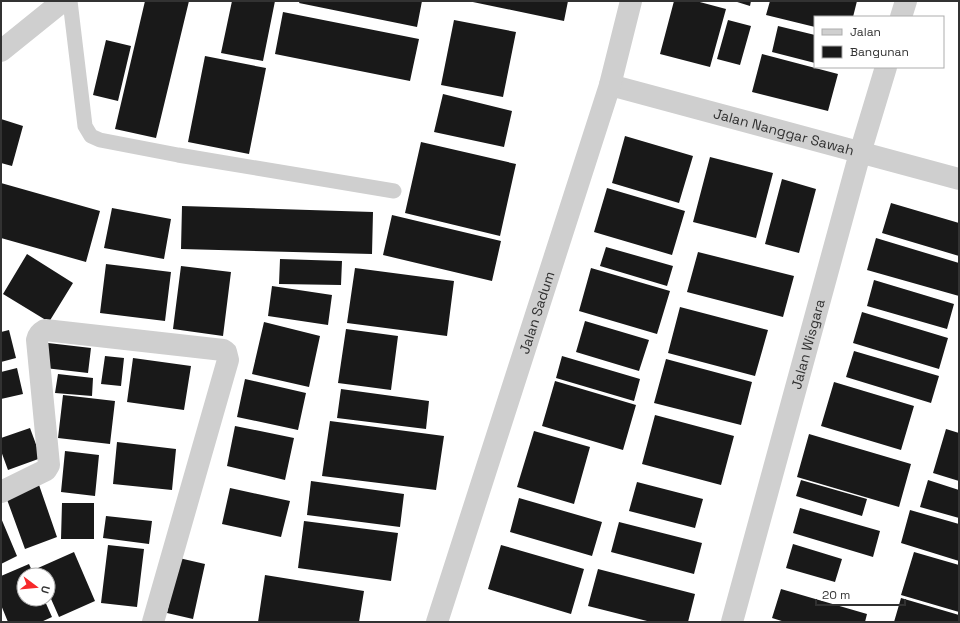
<svg xmlns="http://www.w3.org/2000/svg" width="960" height="623" viewBox="0 0 960 623" font-family="'Space Grotesk',sans-serif">
	<rect width="100%" height="100%" fill="#fff"/>
	<path fill="#191919" d="M145 1H189L156 138 115 129Z
		M232 1H275L263 61 221 53Z
		M300 1H422L417 27 299 3Z
		M468 1H568L564 21Z
		M674 1H696L726 9 710 67 660 54Z
		M734 1H751L750 6Z
		M770 1H857L853 17H815V27L766 15Z
		M283 12 419 39 410 81 275 54Z
		M454 20 516 32 503 97 441 85Z
		M728 20 751 26 740 65 717 59Z
		M778 26 815 35V63L772 52Z
		M106 40 131 46 118 101 93 95Z
		M762 54 838 74 828 111 752 92Z
		M205 56 266 68 249 154 188 142Z
		M443 94 512 111 504 147 434 132Z
		M1 119 23 126 12 166 1 163Z
		M625 136 693 156 679 203 612 183Z
		M421 142 516 164 500 236 405 213Z
		M710 157 773 173 756 238 693 222Z
		M782 179 816 189 799 253 765 244Z
		M1 183 100 211 86 262 1 238Z
		M607 188 685 211 672 255 594 232Z
		M891 203 959 223V256L882 233Z
		M182 206 373 212 372 254 181 249Z
		M112 208 171 219 164 259 104 248Z
		M392 215 501 241 492 281 383 255Z
		M876 238 959 263V296L867 270Z
		M606 247 673 266 667 286 600 266Z
		M698 252 794 276 783 317 687 292Z
		M27 254 73 283 49 322 3 294Z
		M280 259 342 261 341 285 279 284Z
		M106 264 171 272 165 321 100 313Z
		M181 266 231 272 223 336 173 329Z
		M355 268 454 281 447 336 347 323Z
		M591 268 670 291 657 334 579 311Z
		M874 280 954 304 947 329 867 306Z
		M272 286 332 295 328 325 268 316Z
		M680 307 768 330 755 376 668 353Z
		M862 312 948 338 939 369 853 343Z
		M585 321 649 340 639 371 576 352Z
		M264 322 320 336 309 387 252 374Z
		M346 329 398 336 391 390 338 383Z
		M9 330 16 358 1 362V332Z
		M48 343 91 348 88 373 45 368Z
		M854 351 939 376 931 403 846 377Z
		M105 356 124 358 121 386 101 384Z
		M562 356 640 379 634 401 556 378Z
		M133 358 191 366 184 410 127 402Z
		M666 359 752 382 741 425 654 403Z
		M17 368 23 394 1 399V372Z
		M58 374 93 378 92 396 55 393Z
		M245 379 306 393 298 430 237 417Z
		M555 381 636 405 623 450 542 426Z
		M834 382 914 406 901 450 821 426Z
		M341 389 429 401 426 429 337 418Z
		M63 395 115 401 110 444 58 438Z
		M655 415 734 436 721 485 642 464Z
		M330 421 444 436 436 490 322 476Z
		M235 426 294 438 285 480 227 466Z
		M30 428 41 458 8 470 1 451V438Z
		M946 429 959 433V481L933 473Z
		M534 431 590 447 574 504 517 487Z
		M809 434 911 464 899 507 797 477Z
		M117 442 176 449 172 490 113 484Z
		M65 451 99 455 95 496 61 492Z
		M801 480 867 499 862 516 796 496Z
		M928 480 959 490V518L920 507Z
		M311 481 404 494 400 527 307 515Z
		M38 482 57 537 25 549 5 494Z
		M637 482 703 499 695 528 629 511Z
		M230 488 290 501 281 537 222 524Z
		M519 498 602 522 592 556 510 532Z
		M62 503H94V539H61Z
		M800 508 880 531 873 557 793 533Z
		M910 510 959 524V561L901 543Z
		M106 516 152 521 149 544 103 538Z
		M1 518 17 556 1 564Z
		M304 521 398 533 391 581 298 568Z
		M619 522 702 543 694 574 611 552Z
		M793 544 842 559 835 582 786 568Z
		M108 545 144 549 137 607 101 603Z
		M501 545 584 569 571 614 488 589Z
		M74 552 95 601 59 617 48 592V575H41L38 568Z
		M914 552 959 565V612L901 595Z
		M179 558 205 564 193 619 167 613Z
		M29 564 34 575H24V599H44L52 617 41 622H8L1 605V576Z
		M598 569 695 594 688 622H651L588 606Z
		M265 575 364 591 359 622H258Z
		M781 589 867 614 865 622H785L772 618Z
		M901 598 959 615V622H894Z"/>
	<g fill="none" stroke-linecap="round" stroke-linejoin="round">
		<path stroke="#cfcfcf" stroke-width="15" d="M70 1 85 126 91 136 100 140 178 155 394 191"/>
		<g stroke="#cfcfcf" stroke-width="22">
			<path d="M901 17 906 1"/>
			<path d="M1 51 63 1"/>
			<path id="s1" d="M610 85 959 179"/>
			<path d="M1 492 46 470 49 465 37 340C38 335 40 333 45 330L223 350 226 352 228 360 153 622"/>
			<path id="s2" d="M437 622 610 85 631 1"/>
			<path id="s3" d="M732 622 860 153 886 67"/>
		</g>
	</g>
	<g text-anchor="middle" dominant-baseline="central" stroke-width="4" stroke-linejoin="round" paint-order="stroke">
		<g font-size="14" fill="#323232" stroke="#fff">
			<text stroke="none"><textPath href="#s1" startOffset="180">Jalan Nanggar Sawah</textPath></text>
			<text stroke="none"><textPath href="#s2" startOffset="325">Jalan Sadum</textPath></text>
			<text stroke="none"><textPath href="#s3" startOffset="288">Jalan Wisgara</textPath></text>
		</g>
	</g>
	<rect width="960" height="623" fill="none" stroke="#323232" stroke-width="4"/>
	<rect x="814" y="16" width="130" height="52" fill="#ffffff" stroke="#adadad"/>
	<rect x="822" y="29" width="20" height="6" fill="#cfcfcf" stroke="#adadad"/>
	<text x="850" y="36" font-size="12" fill="#323232">Jalan</text>
	<rect x="822" y="46" width="20" height="12" fill="#191919" stroke="#adadad"/>
	<text x="850" y="56" font-size="12" fill="#323232">Bangunan</text>
	<g transform="translate(36 587) rotate(106)"><circle r="19" fill="#ffffff" stroke="#adadad"/>
	<path d="M0-3L7 15L0 10L-7 15Z" fill="#f6282a"/>
	<text y="-6" font-size="11" font-weight="bold" text-anchor="middle" fill="#323232">U</text>
	</g>
	<path d="M816 599v6h89v-6" fill="none" stroke="#323232" stroke-width="2"/>
	<text x="822" y="599" font-size="12" fill="#323232" stroke="#ffffff" stroke-width="3" paint-order="stroke">20 m</text>
</svg>
